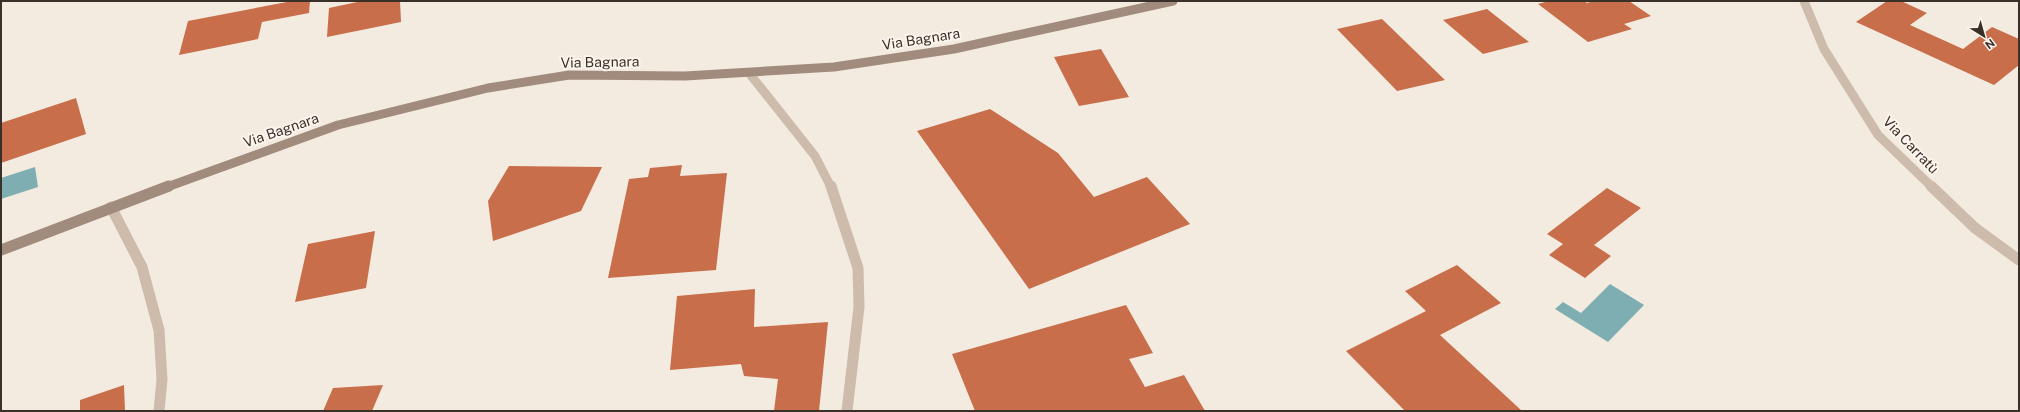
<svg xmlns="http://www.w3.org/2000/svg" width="2020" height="412" viewBox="0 0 2020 412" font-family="'Public Sans',sans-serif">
	<rect width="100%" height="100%" fill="#f4ebe0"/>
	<path fill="#7eadb2" d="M35 167 38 187 1 199V178Z
		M1610 284 1644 305 1608 342 1555 309 1563 302 1581 313Z"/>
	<path fill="#c86e4a" d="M292 1H310L309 13 262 22 258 39 179 55 188 21Z
		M362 1H400L401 22 327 37 329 8Z
		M1549 1H1584L1587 3 1593 1H1629L1651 16 1624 24 1632 29 1588 42 1538 4Z
		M1887 1H1901L1927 13 1910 25 1963 49 1992 27 2019 39V65L1994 85 1856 22Z
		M1487 9 1529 42 1483 54 1443 20Z
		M1382 19 1445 80 1397 91 1337 29Z
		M1101 49 1129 97 1079 106 1054 57Z
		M76 98 86 134 1 163V123Z
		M990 109 1058 153 1094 197 1147 177 1190 224 1029 289 917 131Z
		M682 165 680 176 727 173 716 270 608 278 629 179 648 177 650 168Z
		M509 166 602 167 581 211 493 241 488 201Z
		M1607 188 1641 208 1594 245 1611 256 1585 278 1549 255 1563 244 1547 234Z
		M375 231 366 288 295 302 308 244Z
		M1457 265 1501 303 1440 335 1522 411H1405L1346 351 1426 311 1405 291Z
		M755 289 754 327 828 322 819 411H774L778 379 744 376 741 364 670 370 677 296Z
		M1126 305 1153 353 1129 359 1145 387 1184 375 1205 411H975L952 354Z
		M124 385 125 411H80V400Z
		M383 385 372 411H323L333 388Z"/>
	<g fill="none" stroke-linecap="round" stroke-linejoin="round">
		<path stroke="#cdbcab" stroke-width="9" d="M1804 1 1824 49 1878 135 1932 187
			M749 73 815 156 831 187"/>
		<path stroke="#cdbcab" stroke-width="11" d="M831 186 858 268 859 307 847 411
			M1931 186 1975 228 2019 260
			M111 207 142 267 159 330 162 379 159 411"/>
		<path stroke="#a18b7c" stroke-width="9" d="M167 187 338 125 488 88 569 75 685 76 834 67 954 49 1173 1"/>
		<path stroke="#a18b7c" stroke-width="11" d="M1 250 169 186"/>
	</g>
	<g text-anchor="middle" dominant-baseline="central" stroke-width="4" stroke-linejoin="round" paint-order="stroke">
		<g font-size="14" fill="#3a302a" stroke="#fbf5ed">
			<text transform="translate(921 39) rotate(-9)">Via Bagnara</text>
			<text transform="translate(600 62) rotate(-1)">Via Bagnara</text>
			<text transform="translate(281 130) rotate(-19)">Via Bagnara</text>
			<text transform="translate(1911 145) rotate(46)">Via Carratù</text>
		</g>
	</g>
	<rect width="2020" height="412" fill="none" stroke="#3a302a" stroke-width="4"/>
	<g transform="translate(1984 36) rotate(143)" stroke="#fbf5ed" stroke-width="3" paint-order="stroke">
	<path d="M0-3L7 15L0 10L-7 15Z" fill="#3a302a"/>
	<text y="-6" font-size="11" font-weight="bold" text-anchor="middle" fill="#3a302a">N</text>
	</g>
</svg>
